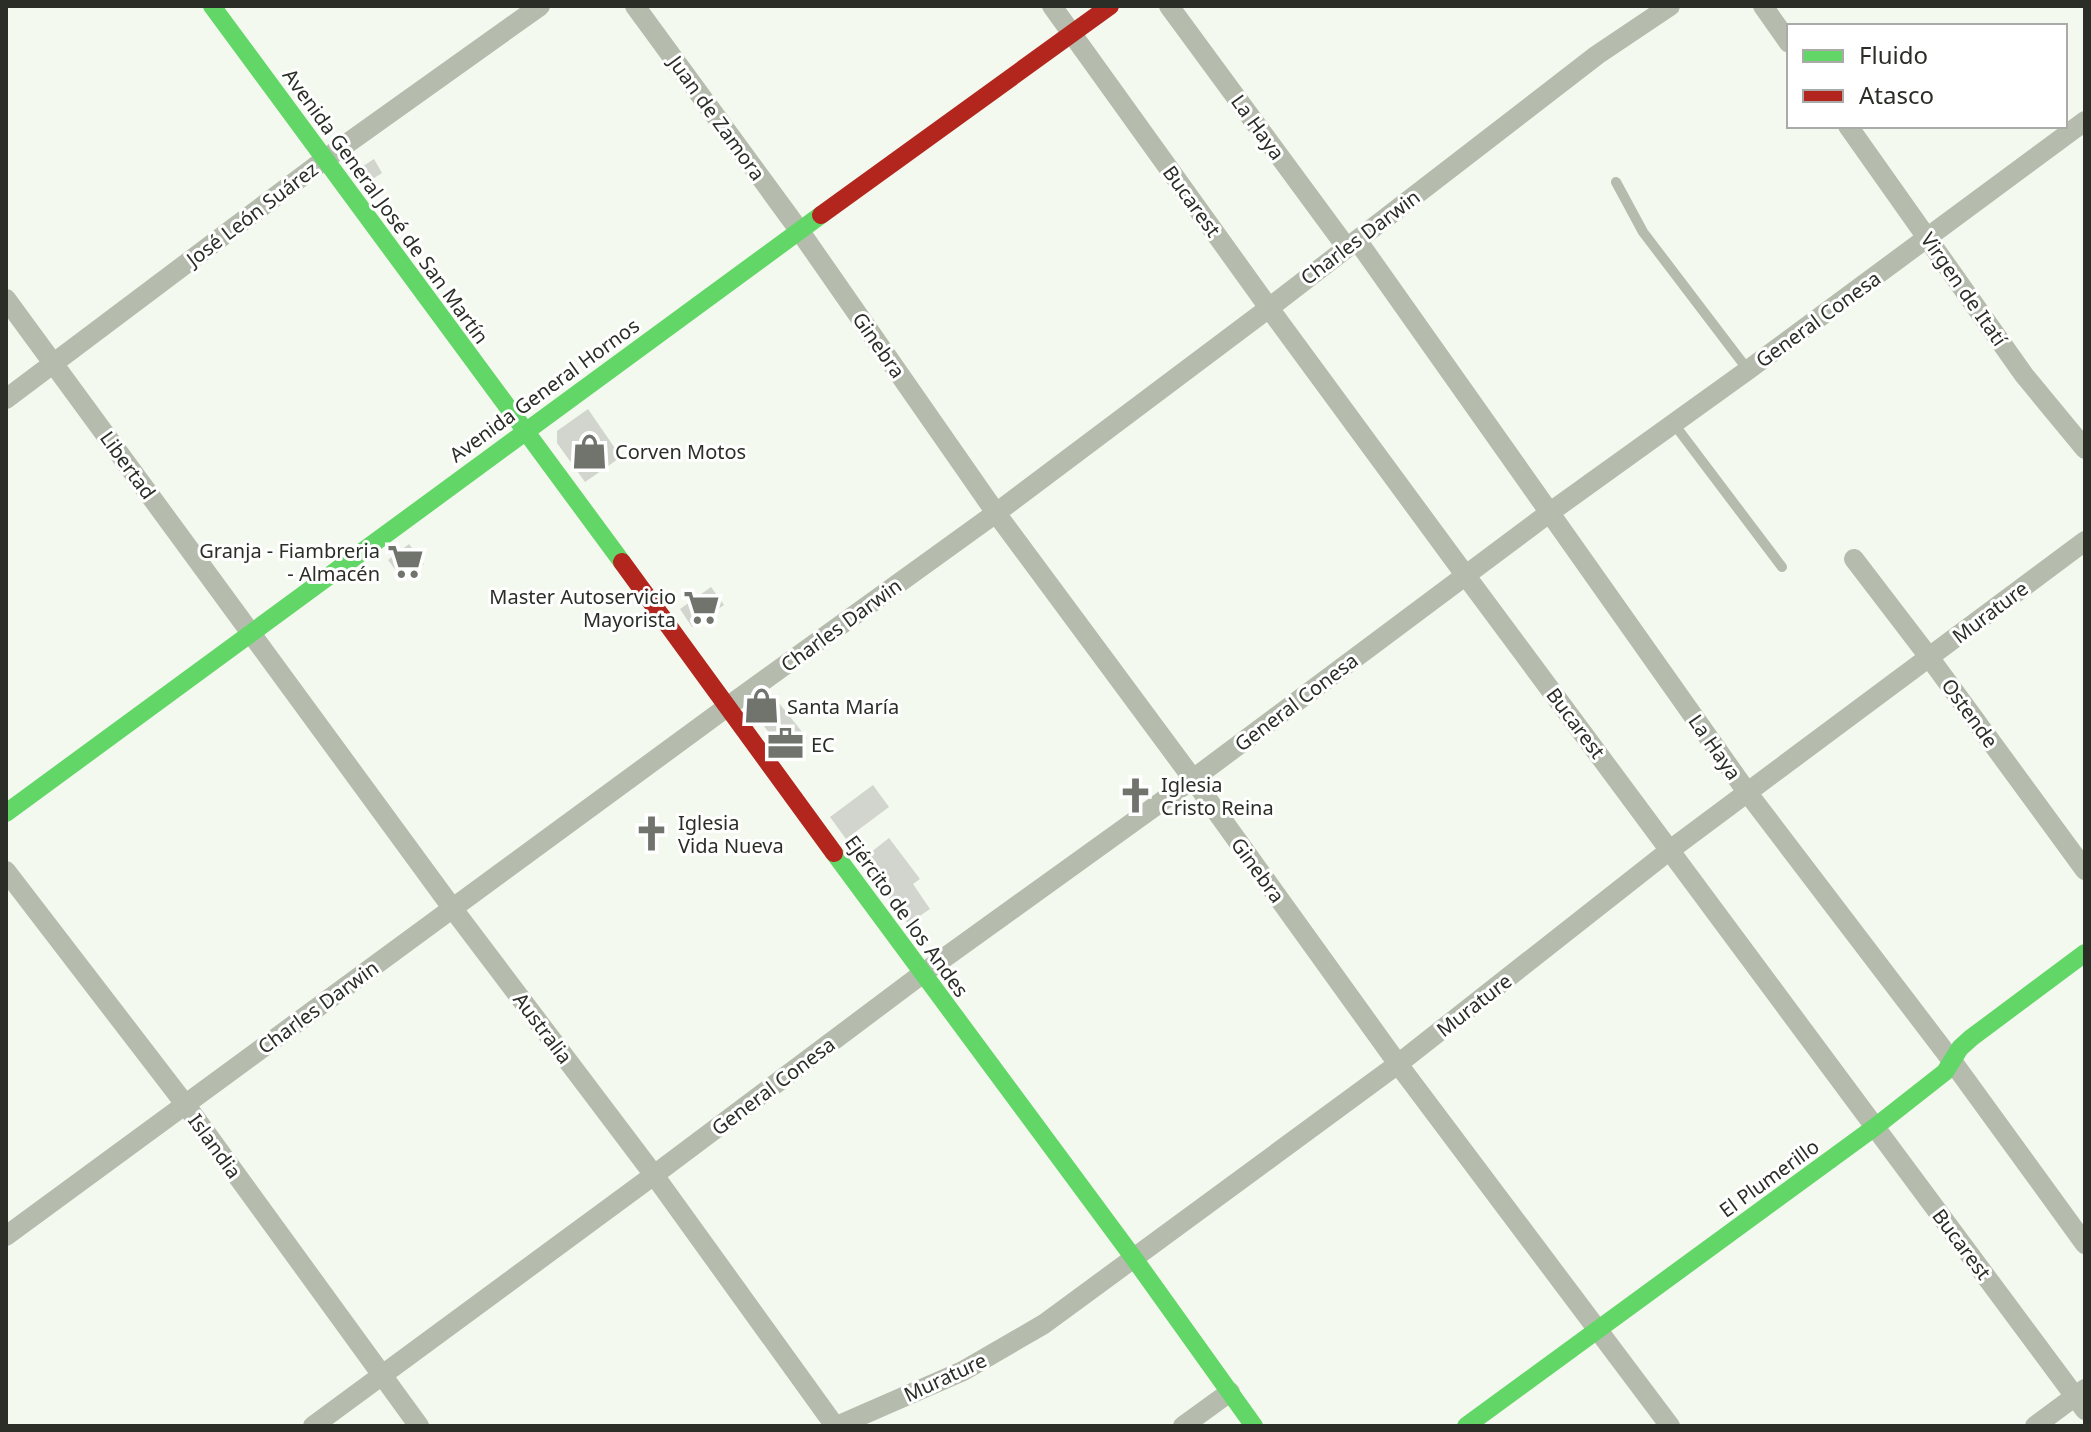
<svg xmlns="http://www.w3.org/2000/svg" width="2091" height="1432" viewBox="0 0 2091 1432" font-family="'Noto Sans',sans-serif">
	<rect width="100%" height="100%" fill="#f4f9ef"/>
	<path fill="#d1d5cd" d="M374 159 382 173 365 184 356 173 357 170Z
		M588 409 621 457 585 482 557 443V431Z
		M409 544 424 564 403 580 388 560Z
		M711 587 724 605 692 627 680 609Z
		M771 693 807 738 787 755 755 715 756 706Z
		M873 785 889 807 846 839 830 817Z
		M889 838 920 879 913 884 930 909 908 924 861 860Z"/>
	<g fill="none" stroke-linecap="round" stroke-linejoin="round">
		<path stroke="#b5bcad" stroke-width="10" d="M1616 182 1643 232 1748 370
			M1674 424 1782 567"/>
		<path stroke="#b5bcad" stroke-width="20" d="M635 6 799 230 996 513 1193 779 1398 1064 1670 1426
			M1052 6 1269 308 1466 576 2085 1410
			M1169 6 1347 248
			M1763 6 1789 43
			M1848 126 2024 375 2085 449
			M1357 240 1747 792 1952 1061 2085 1244
			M6 299 453 909 654 1175 835 1426
			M6 399 324 160 540 6
			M1854 559 1929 657 2085 870
			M6 871 185 1104 419 1426
			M6 1236 727 707 996 513 1269 308 1597 55 1670 6
			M313 1426 654 1175 922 974 1193 779 1549 513 1748 370 2085 121
			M837 1426 963 1371 1044 1324 1398 1064 1670 850 2085 541
			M1183 1426 1230 1392
			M2035 1426 2085 1389"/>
		<path stroke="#63d668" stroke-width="18" d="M212 6 622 562
			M6 813 821 215
			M834 853 1133 1257 1254 1426
			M1466 1426 1875 1127 1945 1072 1960 1048 1971 1038 2085 953"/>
		<path stroke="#b3261e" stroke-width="18" d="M821 215 1110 6
			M622 562 834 853"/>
	</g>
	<defs>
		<symbol id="shop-bare" viewBox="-9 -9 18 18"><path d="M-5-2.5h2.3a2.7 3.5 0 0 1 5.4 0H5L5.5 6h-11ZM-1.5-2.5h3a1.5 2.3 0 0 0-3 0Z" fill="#71746d" stroke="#fff" stroke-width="2.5" paint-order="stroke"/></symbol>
		<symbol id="supermarket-bare" viewBox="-9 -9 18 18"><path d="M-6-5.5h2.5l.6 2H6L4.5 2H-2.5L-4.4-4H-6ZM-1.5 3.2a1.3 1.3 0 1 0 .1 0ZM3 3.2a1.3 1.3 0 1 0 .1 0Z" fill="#71746d" stroke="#fff" stroke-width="2.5" paint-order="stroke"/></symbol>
		<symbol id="office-bare" viewBox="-9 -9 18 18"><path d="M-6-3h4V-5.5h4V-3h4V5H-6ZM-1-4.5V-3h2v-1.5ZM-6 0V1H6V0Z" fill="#71746d" stroke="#fff" stroke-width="2.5" paint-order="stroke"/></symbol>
		<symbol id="church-bare" viewBox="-9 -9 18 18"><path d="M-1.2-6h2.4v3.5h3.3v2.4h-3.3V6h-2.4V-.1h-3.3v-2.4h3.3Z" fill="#71746d" stroke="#fff" stroke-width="2.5" paint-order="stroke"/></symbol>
	</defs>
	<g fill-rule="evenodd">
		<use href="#shop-bare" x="564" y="426" width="51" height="51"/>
		<use href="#supermarket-bare" x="380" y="536" width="51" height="51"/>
		<use href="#supermarket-bare" x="676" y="582" width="51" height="51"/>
		<use href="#shop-bare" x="736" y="680" width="51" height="51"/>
		<use href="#office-bare" x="760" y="718" width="51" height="51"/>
		<use href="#church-bare" x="1110" y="770" width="51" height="51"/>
		<use href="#church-bare" x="626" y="808" width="51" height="51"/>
	</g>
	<g text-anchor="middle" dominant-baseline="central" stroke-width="6" stroke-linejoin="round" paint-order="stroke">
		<g font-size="20" fill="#2b2d27" stroke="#fff">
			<text transform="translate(717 118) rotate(54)">Juan de Zamora</text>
			<text transform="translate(1258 127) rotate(54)">La Haya</text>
			<text transform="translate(1192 201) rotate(54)">Bucarest</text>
			<text transform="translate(386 206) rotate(54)">Avenida General José de San Martín</text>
			<text transform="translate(252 214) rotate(-37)">José León Suárez</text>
			<text transform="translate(1360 237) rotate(-37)">Charles Darwin</text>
			<text transform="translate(1964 289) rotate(55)">Virgen de Itatí</text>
			<text transform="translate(1818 319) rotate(-36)">General Conesa</text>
			<text transform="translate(879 345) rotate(55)">Ginebra</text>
			<text transform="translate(544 390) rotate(-36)">Avenida General Hornos</text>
			<text transform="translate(128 465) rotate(54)">Libertad</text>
			<text transform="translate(1990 612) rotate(-37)">Murature</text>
			<text transform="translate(841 625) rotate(-36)">Charles Darwin</text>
			<text transform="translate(1296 702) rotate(-37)">General Conesa</text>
			<text transform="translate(1970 713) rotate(54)">Ostende</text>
			<text transform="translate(1576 723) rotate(53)">Bucarest</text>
			<text transform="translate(1715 747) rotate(55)">La Haya</text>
			<text transform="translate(1258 870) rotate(54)">Ginebra</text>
			<text transform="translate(907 916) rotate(54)">Ejército de los Andes</text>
			<text transform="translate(1474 1005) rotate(-38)">Murature</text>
			<text transform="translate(318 1007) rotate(-36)">Charles Darwin</text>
			<text transform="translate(543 1028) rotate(53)">Australia</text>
			<text transform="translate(773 1086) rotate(-37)">General Conesa</text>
			<text transform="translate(215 1146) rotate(54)">Islandia</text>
			<text transform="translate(1769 1178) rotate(-36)">El Plumerillo</text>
			<text transform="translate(1962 1244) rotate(53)">Bucarest</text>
			<text transform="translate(945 1377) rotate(-25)">Murature</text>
		</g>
		<g font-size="20" fill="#2b2d27" stroke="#fff" text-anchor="start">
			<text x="615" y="451">Corven Motos</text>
			<text x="380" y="550" text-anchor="end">Granja - Fiambreria<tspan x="380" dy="23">- Almacén</tspan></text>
			<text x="676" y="596" text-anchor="end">Master Autoservicio<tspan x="676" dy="23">Mayorista</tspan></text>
			<text x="787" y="706">Santa María</text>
			<text x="811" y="744">EC</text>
			<text x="1161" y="784">Iglesia<tspan x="1161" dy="23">Cristo Reina</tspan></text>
			<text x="678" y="822">Iglesia<tspan x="678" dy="23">Vida Nueva</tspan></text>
		</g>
	</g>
	<rect width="2091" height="1432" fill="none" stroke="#2b2d27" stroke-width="16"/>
	<rect x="1787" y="24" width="280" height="104" fill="#ffffff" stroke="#aaaba9" stroke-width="2"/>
	<rect x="1803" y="50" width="40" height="12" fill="#63d668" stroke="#aaaba9" stroke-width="2"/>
	<text x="1859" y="64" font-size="24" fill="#2b2d27">Fluido</text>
	<rect x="1803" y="90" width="40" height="12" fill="#b3261e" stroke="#aaaba9" stroke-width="2"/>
	<text x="1859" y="104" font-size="24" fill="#2b2d27">Atasco</text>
</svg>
